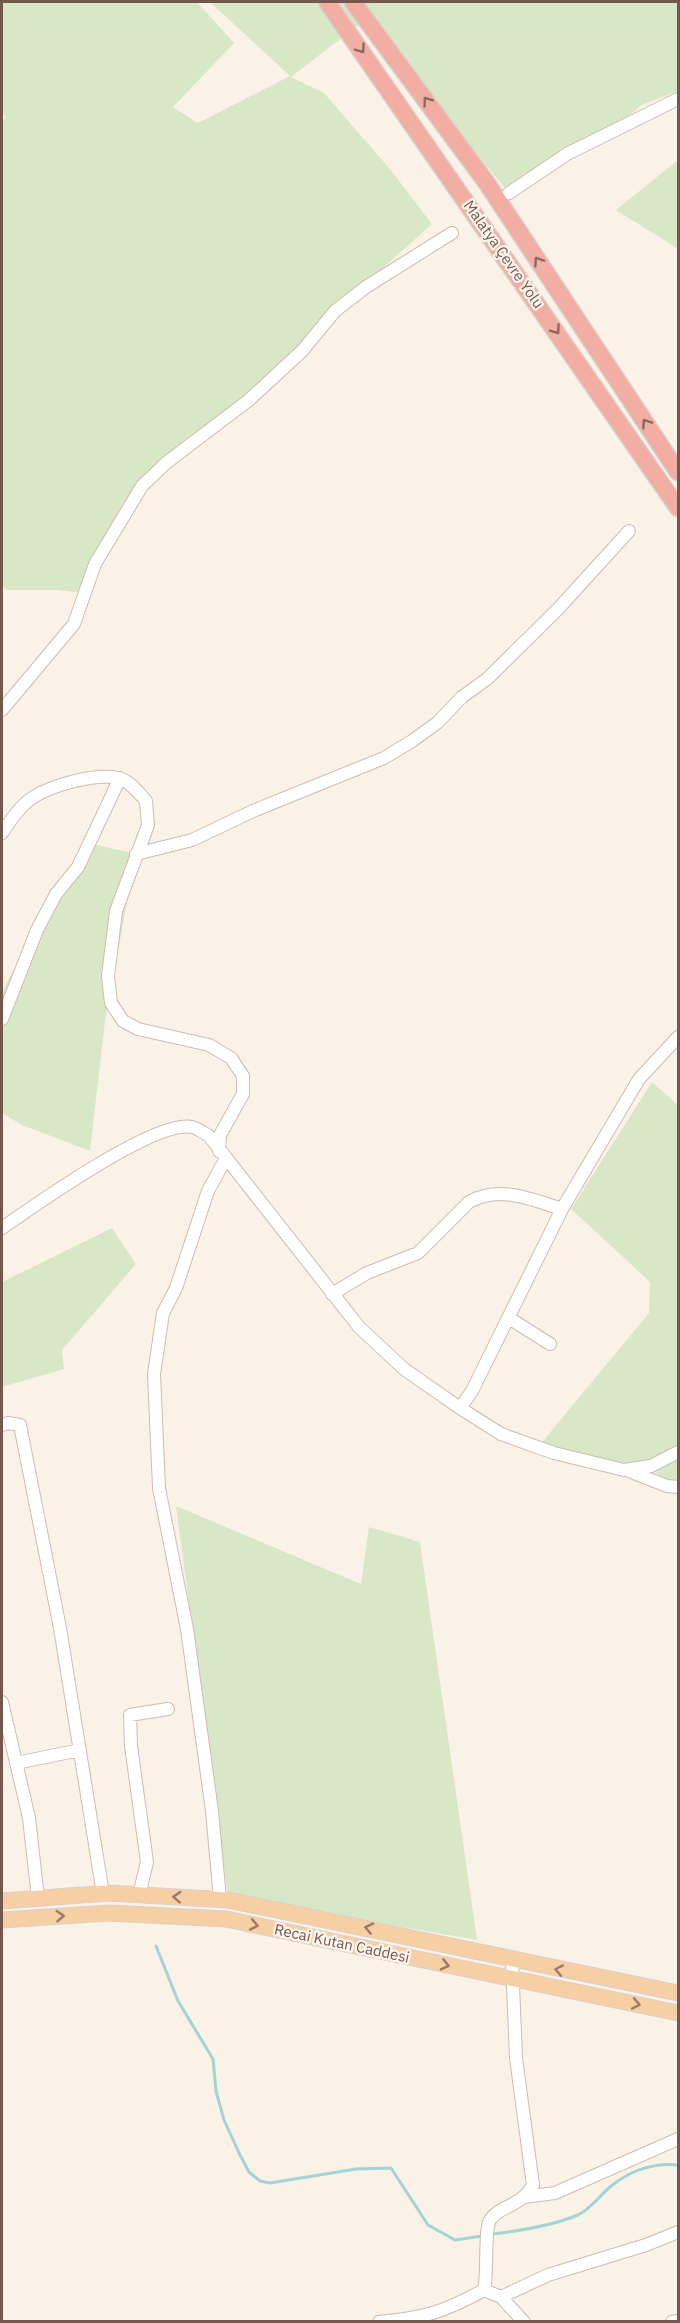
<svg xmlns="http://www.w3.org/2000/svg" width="680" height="2323" viewBox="0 0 680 2323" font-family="'IBM Plex Sans',sans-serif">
	<rect width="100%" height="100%" fill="#fbf2e7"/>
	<path fill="#d8e8c6" d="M2 2H197L234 43 173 107 198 123 290 76 210 2H678V91L642 105 605 135 509 193 366 19 291 77 324 93 390 169 432 224 335 311 302 351 142 486 83 593 57 590H6L2 584V122L6 117 2 113Z
		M678 160V249L616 210Z
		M89 843 136 854 105 1021 90 1151 22 1125 2 1113V991L56 894Z
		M652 1082 678 1105V1487L667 1486 651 1466 624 1470 538 1447 649 1313 650 1282 571 1209Z
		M112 1228 136 1264 62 1350 64 1369 2 1387V1282Z
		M176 1506 361 1584 369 1527 420 1542 477 1940 228 1897Z"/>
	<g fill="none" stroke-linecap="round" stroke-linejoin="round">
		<path stroke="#a3d3d5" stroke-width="3" d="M156 1946 178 2001 213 2059 216 2091 224 2120 239 2153 249 2172 260 2181 270 2183 356 2169 391 2168 428 2225 455 2240 482 2236
			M492 2234C518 2231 554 2225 578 2215 591 2209 599 2196 610 2187 629 2171 654 2162 678 2165"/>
		<defs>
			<path id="minor" d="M509 193 567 154 678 99
				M2 710 74 624 95 564 142 486 166 463 249 400 302 351 335 311 366 287 452 233
				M2 833C10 821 20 806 32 798 51 785 96 773 118 778 129 780 139 793 146 801L148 825 116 911 108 976 111 1003 123 1021 138 1029 209 1045 231 1058 243 1076V1094L220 1135 219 1151
				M136 854 192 840 253 811 384 758 412 741 437 723 462 697 487 679 558 609 629 531
				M2 1019 37 930 56 894 78 867 120 778
				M2 1228C35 1205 156 1119 192 1127 197 1128 204 1133 209 1136L359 1327 404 1369 460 1408 501 1434 554 1453 624 1470 651 1466 678 1452
				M332 1294 367 1273 418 1253 469 1202C500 1185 530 1199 562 1209L639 1079 678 1037
				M509 1318 550 1344
				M460 1408 472 1391 562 1209
				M2 1425 8 1423 20 1425 60 1628 103 1894
				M631 1472 667 1486 678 1487
				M2 1702 29 1818 38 1898
				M16 1763 80 1750
				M139 1895 147 1862 131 1746 130 1715 168 1709
				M220 1899 212 1811 187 1629 159 1488 154 1374 163 1313 176 1288 208 1191 225 1160
				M524 2197 555 2193 678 2139
				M484 2290 501 2297 524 2322
				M501 2297 548 2275 646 2245 678 2232
				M379 2322C424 2318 444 2312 484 2290 488 2274 484 2230 490 2220 500 2205 521 2207 533 2185L516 2058 512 1960
				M672 2322 678 2321"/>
			<path id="major" d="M2 1901 109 1893 228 1900 678 1993
				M2 1920 109 1913 226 1919 678 2013"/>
			<path id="highway" d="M327 2 678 508
				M353 2 486 182 678 472"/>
		</defs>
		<use href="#minor" stroke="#cfbbb1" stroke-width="14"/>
		<use href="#major" stroke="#d8d0cd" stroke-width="17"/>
		<use href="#highway" stroke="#d8d0cd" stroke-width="19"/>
		<use href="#minor" stroke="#fff" stroke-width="12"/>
		<use href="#major" stroke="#f6cfa4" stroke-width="15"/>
		<use href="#highway" stroke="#f2aea2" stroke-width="16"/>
	</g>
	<defs><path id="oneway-chevron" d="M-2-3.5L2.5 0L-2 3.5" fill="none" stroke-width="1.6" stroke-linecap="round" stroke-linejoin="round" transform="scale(1.5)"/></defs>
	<g stroke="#8d685e">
		<use href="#oneway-chevron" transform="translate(361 49) rotate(55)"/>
		<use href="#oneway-chevron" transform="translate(427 101) rotate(-126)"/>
		<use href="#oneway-chevron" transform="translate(538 261) rotate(-124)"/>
		<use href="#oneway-chevron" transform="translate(556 330) rotate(55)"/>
		<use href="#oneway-chevron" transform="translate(646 423) rotate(-124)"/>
	</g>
	<g stroke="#9b7b67">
		<use href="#oneway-chevron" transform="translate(177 1897) rotate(-177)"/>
		<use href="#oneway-chevron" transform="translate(60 1916) rotate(-4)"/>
		<use href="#oneway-chevron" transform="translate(254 1925) rotate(11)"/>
		<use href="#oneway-chevron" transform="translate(369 1928) rotate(-167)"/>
		<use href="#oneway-chevron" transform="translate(445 1965) rotate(13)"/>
		<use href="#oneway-chevron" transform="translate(559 1970) rotate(-169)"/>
		<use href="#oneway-chevron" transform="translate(636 2004) rotate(11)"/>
	</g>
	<g text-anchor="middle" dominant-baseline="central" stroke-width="4.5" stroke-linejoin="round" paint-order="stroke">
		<g font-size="15" fill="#74574d" stroke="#fef6ee">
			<text transform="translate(504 254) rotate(55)">Malatya Çevre Yolu</text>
			<text transform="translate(342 1943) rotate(12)">Recai Kutan Caddesi</text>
		</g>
	</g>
	<rect width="680" height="2323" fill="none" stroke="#74574d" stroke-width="6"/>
</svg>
